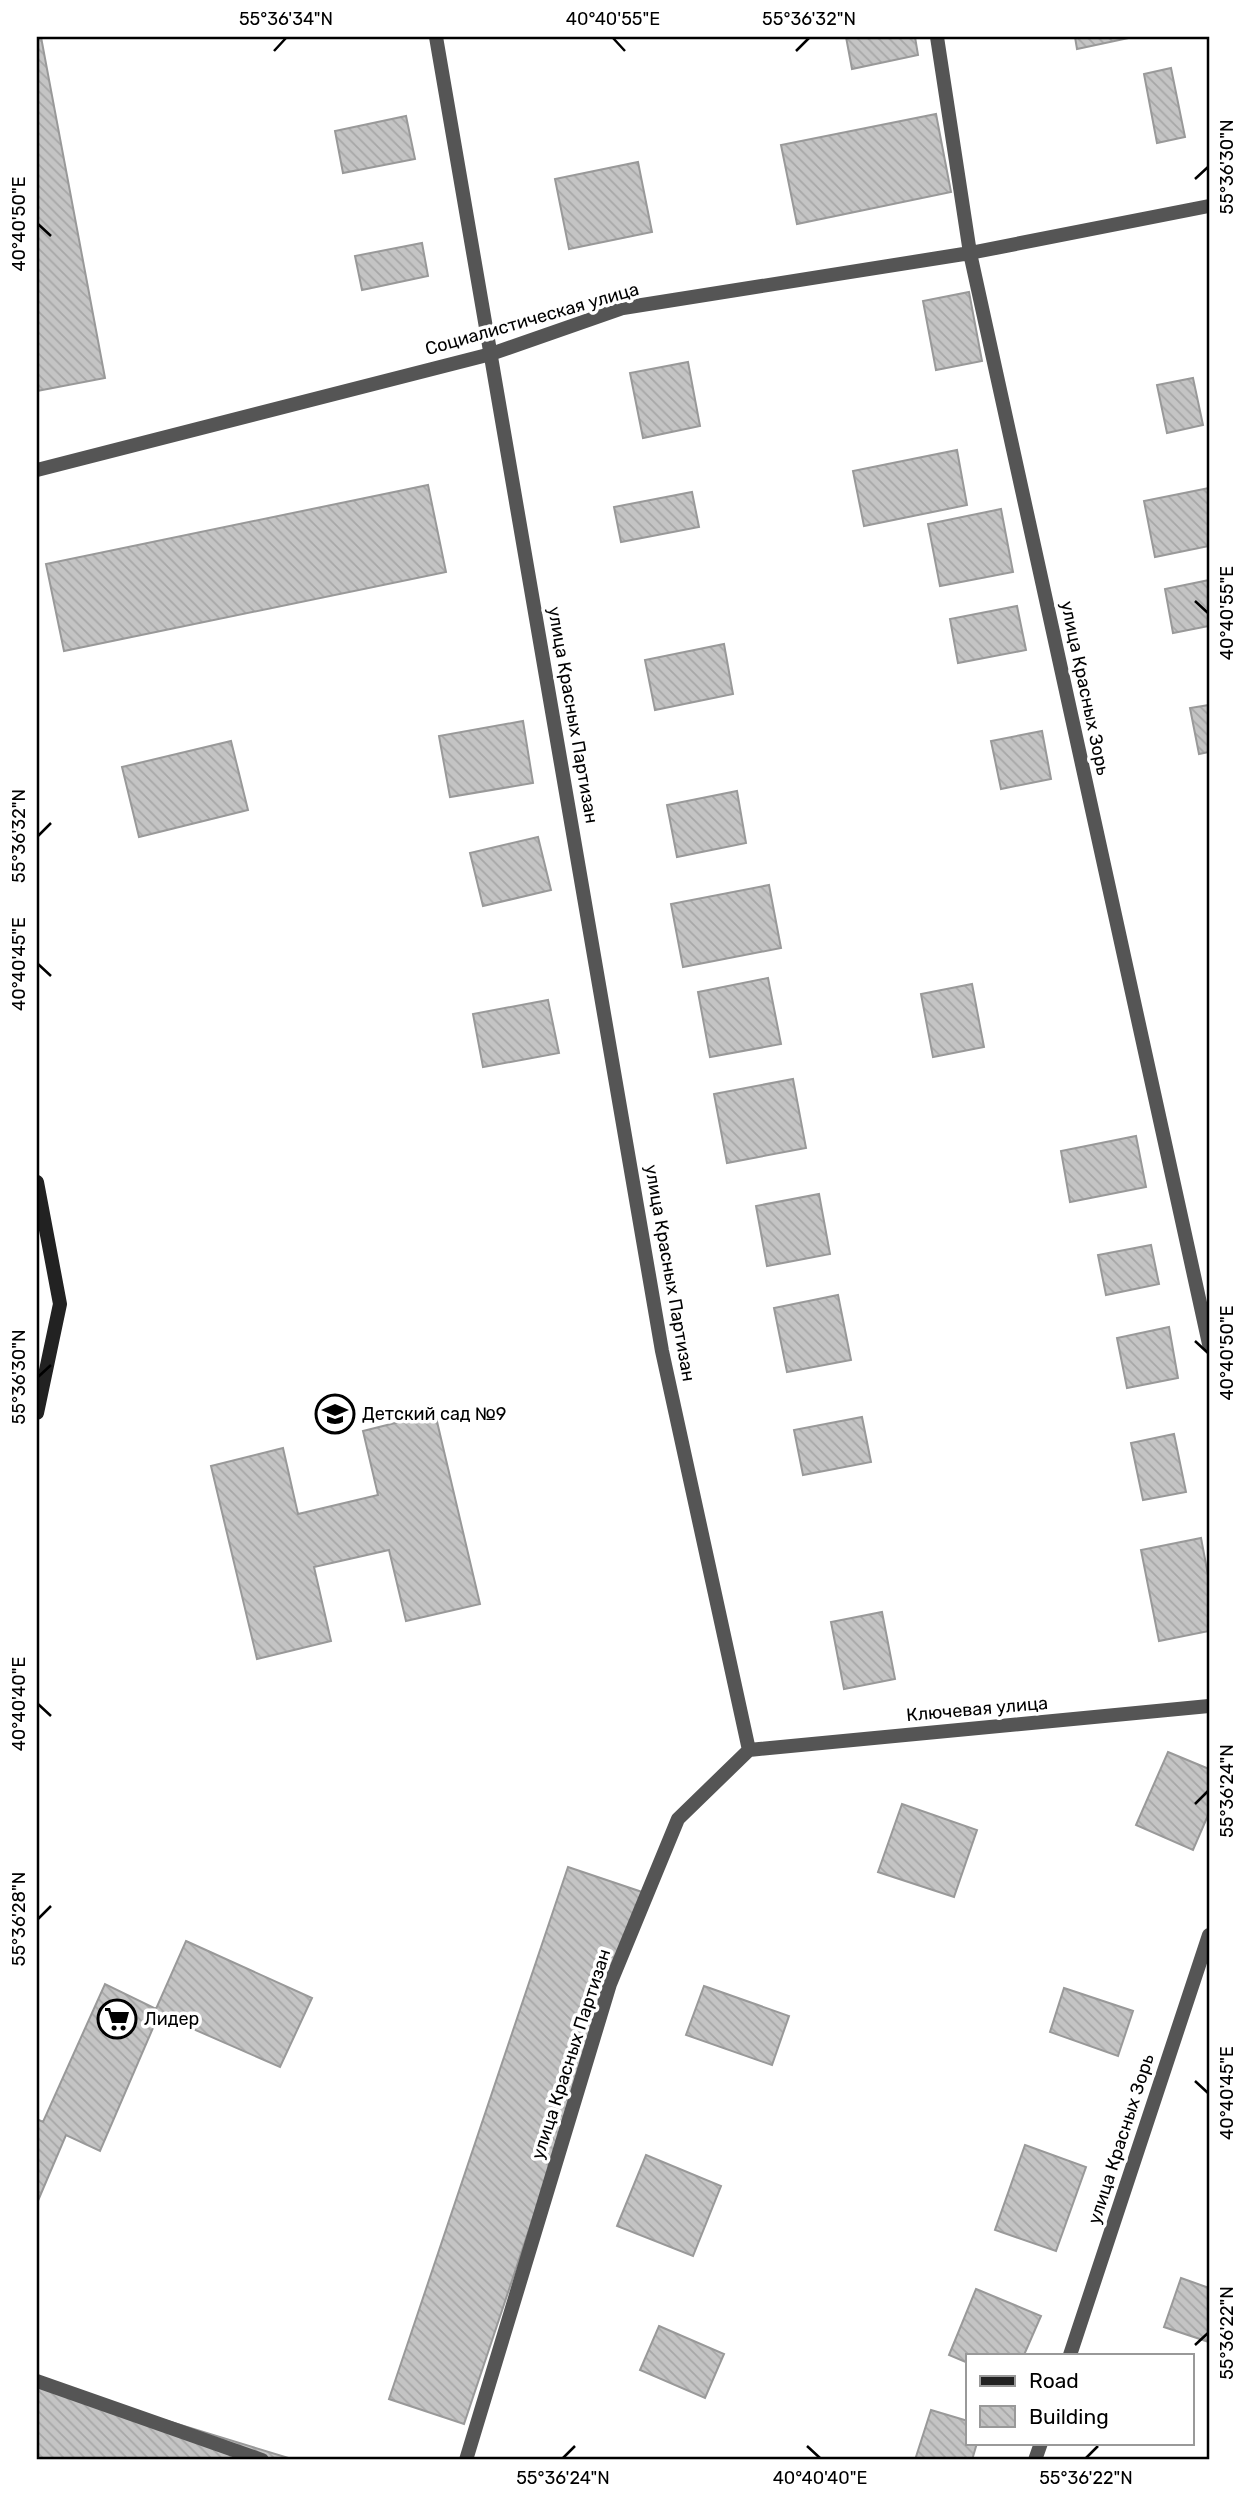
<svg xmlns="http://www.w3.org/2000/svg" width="1246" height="2497" viewBox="0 0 1246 2497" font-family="Rubik,sans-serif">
	<defs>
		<pattern id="building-back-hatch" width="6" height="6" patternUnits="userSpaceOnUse" patternTransform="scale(1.75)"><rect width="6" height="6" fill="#c4c4c4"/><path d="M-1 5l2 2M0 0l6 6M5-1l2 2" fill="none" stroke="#a7a7a7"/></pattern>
	</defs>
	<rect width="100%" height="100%" fill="#fff"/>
	<path fill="url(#building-back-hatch)" stroke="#999" stroke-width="2" d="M37 37H41L105 378 37 391Z
		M846 37H915L918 55 852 69Z
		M1075 37H1128L1129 38 1077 49Z
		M1171 68 1185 137 1157 143 1144 74Z
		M936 114 951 192 797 224 781 145Z
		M406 116 415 159 343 173 335 131Z
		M638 162 652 232 569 249 555 179Z
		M422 243 428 276 362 290 355 256Z
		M969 292 982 361 936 370 923 301Z
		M688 362 700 426 643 438 630 373Z
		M1193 378 1203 425 1167 433 1157 385Z
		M957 450 967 505 864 526 853 471Z
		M428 485 446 572 64 651 46 564Z
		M1209 488V546L1155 557 1144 501Z
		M692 492 699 527 621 542 614 507Z
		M1001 509 1013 572 940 586 928 524Z
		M1209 580V626L1173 633 1165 589Z
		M1017 606 1026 650 958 663 950 619Z
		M724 644 733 694 655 710 645 660Z
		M1209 705V752L1199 754 1190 708Z
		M523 721 533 783 450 797 439 736Z
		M1042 731 1051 779 1001 789 991 741Z
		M231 741 248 810 139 837 122 767Z
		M737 791 746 843 677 857 667 805Z
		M538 837 551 890 483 906 470 853Z
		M769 885 781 948 683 967 671 904Z
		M768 978 781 1044 710 1057 698 992Z
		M972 984 984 1047 933 1057 921 994Z
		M548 1000 559 1053 483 1067 473 1014Z
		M793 1079 806 1148 727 1163 714 1094Z
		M1136 1136 1146 1187 1070 1202 1061 1151Z
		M819 1194 830 1254 767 1266 756 1206Z
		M1151 1245 1159 1284 1106 1295 1098 1255Z
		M838 1295 851 1360 787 1372 774 1308Z
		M1169 1327 1178 1378 1127 1388 1117 1338Z
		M435 1413 480 1604 406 1621 389 1550 314 1567 331 1641 257 1659 211 1466 283 1448 298 1514 378 1495 363 1431Z
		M862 1417 871 1462 803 1475 794 1430Z
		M1174 1434 1186 1492 1143 1500 1131 1443Z
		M1201 1538 1209 1580V1631L1159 1641 1141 1550Z
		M882 1612 895 1679 844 1689 831 1622Z
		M1168 1752 1209 1769V1813L1193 1850 1136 1825Z
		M902 1804 977 1830 954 1897 878 1872Z
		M568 1867 642 1892 464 2424 389 2399Z
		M186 1941 312 1998 280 2067 159 2014 100 2151 66 2135 37 2203V2119L43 2122 105 1984 156 2009Z
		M704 1986 789 2016 772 2065 686 2035Z
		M1064 1988 1133 2011 1118 2056 1050 2032Z
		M1025 2145 1086 2167 1056 2251 995 2230Z
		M646 2155 721 2186 693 2256 617 2226Z
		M1181 2278 1209 2288V2342L1164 2327Z
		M976 2289 1041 2316 1024 2355H968V2363L949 2355Z
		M659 2326 724 2354 705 2398 640 2370Z
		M37 2381 295 2460H37Z
		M931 2410 968 2421V2443H977L972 2460H915Z"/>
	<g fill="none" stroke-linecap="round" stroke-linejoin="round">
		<path stroke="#555" stroke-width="14" d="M37 2381 262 2460"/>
		<path stroke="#555" stroke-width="14" d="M436 37 662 1351 749 1750 678 1819 610 1984 466 2460
			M937 37 970 253 1209 1344
			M37 470 491 354 623 308 970 253 1209 206
			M749 1750 1209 1706
			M1070 2355 1209 1935
			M1035 2460 1041 2443"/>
		<path stroke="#222" stroke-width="14" d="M37 1182 60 1304 37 1413"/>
	</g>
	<path fill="none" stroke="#000" stroke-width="2.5" d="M613 38 625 51M274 51 286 38M796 51 809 38M1195 179 1208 167M38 224 51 236M1195 601 1208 613M38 836 51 823M38 964 51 976M1195 1341 1208 1353M38 1377 51 1365M38 1704 51 1716M1195 1804 1208 1791M38 1919 51 1906M1195 2081 1208 2093M1195 2345 1208 2333M807 2446 820 2458M563 2458 575 2446M1086 2458 1098 2446"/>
	<defs>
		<symbol id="school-ring" viewBox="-11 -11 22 22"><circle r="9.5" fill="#fff" stroke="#000" stroke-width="1.5"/><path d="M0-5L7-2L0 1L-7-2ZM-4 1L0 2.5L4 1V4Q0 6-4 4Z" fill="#000"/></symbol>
		<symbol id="supermarket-ring" viewBox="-11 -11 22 22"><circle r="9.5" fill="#fff" stroke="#000" stroke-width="1.5"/><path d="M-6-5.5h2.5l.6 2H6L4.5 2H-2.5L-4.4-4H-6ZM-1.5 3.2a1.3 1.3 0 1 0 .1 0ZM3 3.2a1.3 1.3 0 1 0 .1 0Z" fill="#000"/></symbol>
	</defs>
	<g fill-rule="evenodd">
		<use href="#school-ring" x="313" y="1392" width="44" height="44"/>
		<use href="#supermarket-ring" x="95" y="1997" width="44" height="44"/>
	</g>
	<g text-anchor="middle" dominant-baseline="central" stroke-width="7" stroke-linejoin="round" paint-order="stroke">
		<g font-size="18" fill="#000" stroke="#fff">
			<text transform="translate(532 319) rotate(-16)">Социалистическая улица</text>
			<text transform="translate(1085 688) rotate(78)">улица Красных Зорь</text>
			<text transform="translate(573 715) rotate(80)">улица Красных Партизан</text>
			<text transform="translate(670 1273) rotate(80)">улица Красных Партизан</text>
			<text transform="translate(977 1709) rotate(-5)">Ключевая улица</text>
			<text transform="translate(571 2054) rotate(-72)">улица Красных Партизан</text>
			<text transform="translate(1121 2139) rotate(-72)">улица Красных Зорь</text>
		</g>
		<g font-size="18" fill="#000" stroke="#fff" text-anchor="start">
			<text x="362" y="1414">Детский сад №9</text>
			<text x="144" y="2019">Лидер</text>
		</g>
	</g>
	<rect width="1246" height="2497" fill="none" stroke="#ffffff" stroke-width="77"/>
	<rect x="966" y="2354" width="228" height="91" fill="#ffffff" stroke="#999999" stroke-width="2"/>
	<rect x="980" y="2376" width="35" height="10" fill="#222222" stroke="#999999" stroke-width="2"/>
	<text x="1029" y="2388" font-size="21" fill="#000000">Road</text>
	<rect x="980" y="2406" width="35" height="21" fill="url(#building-back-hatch)" stroke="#999999" stroke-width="2"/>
	<text x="1029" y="2424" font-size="21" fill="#000000">Building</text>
	<rect x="38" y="38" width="1170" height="2420" fill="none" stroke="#000" stroke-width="2.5"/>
	<g font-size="18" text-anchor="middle" fill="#000">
		<text x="286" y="25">55°36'34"N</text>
		<text x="613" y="25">40°40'55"E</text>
		<text x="809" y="25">55°36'32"N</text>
		<text transform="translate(1227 167) rotate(-90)" y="6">55°36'30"N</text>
		<text transform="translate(19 224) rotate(-90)" y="6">40°40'50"E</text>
		<text transform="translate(1227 613) rotate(-90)" y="6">40°40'55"E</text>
		<text transform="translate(19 836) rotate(-90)" y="6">55°36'32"N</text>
		<text transform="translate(19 964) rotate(-90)" y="6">40°40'45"E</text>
		<text transform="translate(1227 1353) rotate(-90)" y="6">40°40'50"E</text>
		<text transform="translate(19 1377) rotate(-90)" y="6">55°36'30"N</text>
		<text transform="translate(19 1704) rotate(-90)" y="6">40°40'40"E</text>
		<text transform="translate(1227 1791) rotate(-90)" y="6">55°36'24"N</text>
		<text transform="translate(19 1919) rotate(-90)" y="6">55°36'28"N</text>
		<text transform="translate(1227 2093) rotate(-90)" y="6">40°40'45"E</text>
		<text transform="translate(1227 2333) rotate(-90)" y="6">55°36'22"N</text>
		<text x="563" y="2484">55°36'24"N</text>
		<text x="820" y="2484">40°40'40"E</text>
		<text x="1086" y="2484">55°36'22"N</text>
	</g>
</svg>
